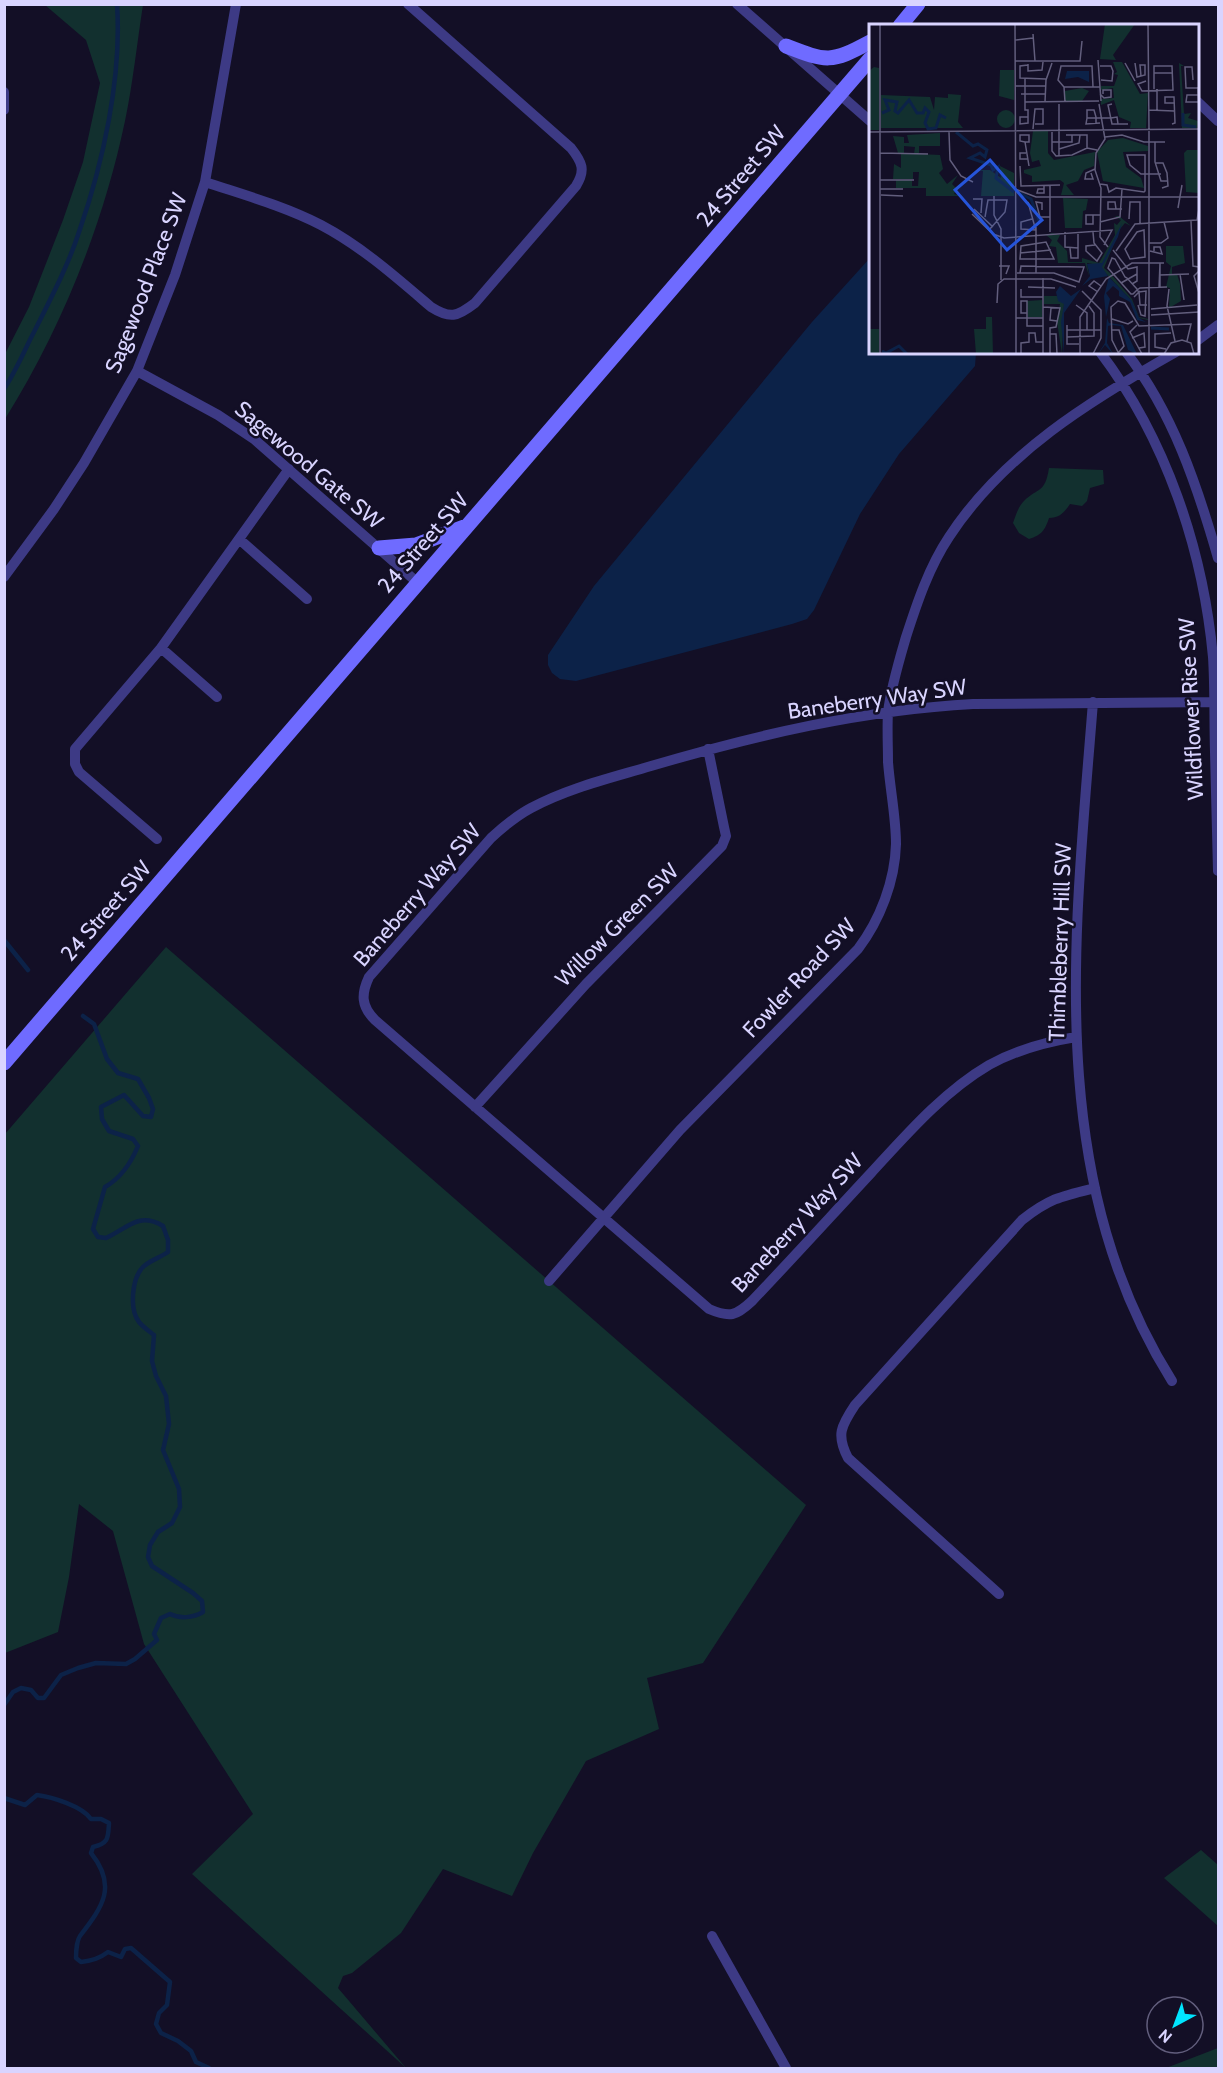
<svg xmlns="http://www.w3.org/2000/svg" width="1223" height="2073" viewBox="0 0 1223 2073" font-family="Cabin,sans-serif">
	<rect width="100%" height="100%" fill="#130f26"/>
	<path fill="#12302f" d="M45 5H143C137 43 133 83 125 121 103 226 61 329 5 419V354L29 307 63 220 83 162 100 83 86 40Z
		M1049 468 1103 470 1104 484 1090 488 1087 501 1082 506 1070 504C1064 513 1059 518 1049 518 1045 530 1042 535 1029 539L1019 533 1013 523C1016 515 1018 507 1024 501 1038 487 1045 494 1049 468Z
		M166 947 806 1505 703 1663 647 1678 659 1729 586 1761 533 1853 512 1896 443 1869 401 1933 352 1973 343 1976 338 1988 406 2068 192 1874 253 1814 144 1644 113 1531 79 1504 69 1577 58 1632 5 1653V1134Z
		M1201 1850 1218 1865V1926L1164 1878Z
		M1218 2048V2068H1166Z"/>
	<path fill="#0c2248" d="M870 258V352L976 353 975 366 899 454 860 514 814 610 807 619 792 624 576 681 560 679 552 673 548 665V655L594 586 812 322Z"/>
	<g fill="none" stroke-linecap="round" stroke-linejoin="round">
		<path stroke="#0c2248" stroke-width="4.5" d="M4 389C16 371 24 351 34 332 50 300 68 266 79 232 103 163 122 78 117 4
			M4 940 28 970
			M4 1705 13 1692 21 1688 31 1690 38 1698H44L61 1675 78 1668 96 1663 126 1664 135 1659 157 1640 154 1634 161 1618 170 1614C180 1619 193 1618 203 1612L202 1601 193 1593 152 1566 148 1557 150 1545 158 1532 172 1523 180 1507 179 1489 163 1450 169 1424 166 1396 156 1376 152 1361 154 1335C149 1331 143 1327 139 1322 129 1309 132 1278 143 1267 149 1261 161 1257 168 1252V1240L163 1226C139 1212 129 1227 106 1238L98 1237 93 1229 105 1187C121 1178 131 1163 138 1146L133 1139 109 1131 102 1119 101 1107 124 1095 143 1116 151 1117 153 1109 149 1098 138 1079 118 1073 107 1059 94 1024 83 1016
			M4 1798 25 1805 37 1795C52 1797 82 1806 91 1819H101L109 1823C108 1838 109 1843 93 1847L91 1853C118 1887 102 1907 80 1936 77 1940 76 1952 76 1958L81 1962C91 1961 99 1959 108 1952L121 1957 125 1949 131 1948 170 1982 167 2005 159 2013 156 2024 161 2033 178 2041 191 2051 196 2062 209 2068"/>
		<path stroke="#3d3a85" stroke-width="10" d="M737 4 870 121
			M4 92V110
			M1198 102 1218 121
			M205 182C244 195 284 206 321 225 361 246 396 277 431 307 450 319 457 317 475 303L576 186C586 170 582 162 571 148L408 4
			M1198 340 1218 325
			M1100 352C1166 439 1203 549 1213 657 1215 688 1214 721 1215 752 1216 792 1217 831 1218 871
			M1126 352C1173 413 1197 485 1218 558
			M137 371 218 415 254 439 418 583
			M239 539 307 599
			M4 577 54 509 84 463 137 371 175 275 205 182 236 4
			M161 648 217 697
			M1093 702C1075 931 1043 1176 1172 1381
			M157 839 79 772 75 764V749L161 648 289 469
			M1076 1037C1045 1042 1016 1050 989 1065 943 1092 906 1135 871 1173 831 1216 792 1259 752 1301 736 1316 730 1318 709 1309L375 1020C361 1006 361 994 369 977L491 838C503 827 516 816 531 808 568 788 611 778 651 766 756 735 863 710 973 704L1218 702
			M475 1107 586 984 722 846 726 836 724 827 708 749
			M549 1281 680 1130 858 949C880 920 895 881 896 844 896 817 890 789 888 762 888 746 887 728 888 712 891 687 899 661 906 637 917 603 929 567 949 537 1003 454 1091 400 1176 352
			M999 1594 848 1458C836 1435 841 1426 855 1405L1022 1220C1050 1198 1062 1196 1095 1188
			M712 1936 786 2068"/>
		<path stroke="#6f6bff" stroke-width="15" d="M900 26 918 4
			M786 46C827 62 831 63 870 42
			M379 548 416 545 464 527
			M4 1063 870 59"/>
	</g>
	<g text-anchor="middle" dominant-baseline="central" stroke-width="5" stroke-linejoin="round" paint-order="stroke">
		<g font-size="22" fill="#d9d4ff" stroke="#130f26">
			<text transform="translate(741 176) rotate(-50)">24 Street SW</text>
			<text transform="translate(146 283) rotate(-69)">Sagewood Place SW</text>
			<text transform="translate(309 465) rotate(40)">Sagewood Gate SW</text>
			<text transform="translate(423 543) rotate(-49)">24 Street SW</text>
			<text transform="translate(877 699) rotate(-8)">Baneberry Way SW</text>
			<text transform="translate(1191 709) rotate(-93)">Wildflower Rise SW</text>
			<text transform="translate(417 895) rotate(-49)">Baneberry Way SW</text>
			<text transform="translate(106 911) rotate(-49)">24 Street SW</text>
			<text transform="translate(617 925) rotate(-45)">Willow Green SW</text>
			<text transform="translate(1060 942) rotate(-88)">Thimbleberry Hill SW</text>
			<text transform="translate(799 978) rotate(-47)">Fowler Road SW</text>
			<text transform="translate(797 1223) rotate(-47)">Baneberry Way SW</text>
		</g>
	</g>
	<g transform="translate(869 24)">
		<rect width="330" height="330" fill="#130f26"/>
		<path d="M236 0H266L244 31 247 36 231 35ZM244 38H253L271 70 279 69 277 104H261L262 98 250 93 245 76 232 81V75L245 74 244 64 232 66V62H245L249 51 245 50 248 48ZM310 39 315 42H312L315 90 322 89 319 94 329 97 328 104H313ZM5 43 10 44V106H0V47ZM131 46H145V76L130 72ZM213 64 220 67 213 77 196 78V67ZM79 70 92 71 89 98 94 104H12V71L61 73 65 86 66 73 79 74ZM128 95a9 9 0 1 1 18 0a9 9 0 1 1-18 0ZM164 107H179V129L185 136 226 128 225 142 215 146 209 157 197 161 205 171H192L195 159 191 156 163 158V152L155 149V146L172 142 170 136 163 138 161 129ZM71 109V122H50V130L71 131 74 145 70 149 78 160 89 151 83 160 88 165 85 170 92 172H57V164H27V156H43V162H49L50 148H44V155H24L25 140 32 144V130H45L46 123 35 122V129H29L24 112 35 113V119H40L38 111ZM254 114 279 122V127L254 128 257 143 272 154 275 164 234 157 228 128 239 116ZM318 126H330V169L317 168 315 129ZM131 142 145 149V172H112L114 147 109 146H121L132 154ZM194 174 219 175 217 186 214 187 213 204H196ZM246 192H250L262 202 256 199 251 205 235 244 241 249 263 275 270 293 279 295V296L270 294 261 275 229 241 218 239 220 252 216 239H189L187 223 180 222 183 216 177 211 183 209 191 211 188 217 198 227 199 238H213V234L230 239 246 211 245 199 248 201 252 196ZM297 222H314L316 239 303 243V250H308L311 260 312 277 300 284 301 264 297 263 302 242 297 238ZM175 272H188L195 279 193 330 188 298 191 280H175ZM173 276V293H159L158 277ZM117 293H123L124 330H107L105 305H117ZM0 305H10V330H0Z" fill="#12302f"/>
		<path d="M198 47H220V58L209 53 196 55ZM253 199 249 213 233 243 239 252 222 255 213 262 221 252 218 240 233 239ZM240 253 263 277 270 294 277 298 268 296 261 278 250 272V267L244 262 237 269 241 275 237 293 235 272ZM191 262 202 272 212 265 195 289V330L192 298 195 280 189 277 187 268ZM238 294 240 299 254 301 268 330 259 326 252 302 243 301 239 302 238 319 244 330 236 321 229 330 236 319Z" fill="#0c2248"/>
		<path fill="none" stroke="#0c2248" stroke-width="3" d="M13 89 20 86 16 76 28 78 26 87 29 89 40 76 48 89H54L56 84 60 88 56 99 59 105 67 104 71 91 77 94M314 89V101L327 103M87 108 104 122 109 120 118 126 116 133 111 129 101 134 122 141 124 146 129 143 127 154 145 168M149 168 162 175 171 199M282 304 300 305M13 327 17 329 30 322 38 330"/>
		<path fill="none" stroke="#625e7d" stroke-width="1.5" d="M11 0V330M146 0 147 264M279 0 280 105M164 10 166 37M146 16 164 14M229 36 232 77M146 37H211L213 17M256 39 266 57M266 39 268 53 276 51V41H271L272 52M159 40V47L173 46 174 38M159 41 151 42V54L177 55M231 42H242L244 47 243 57 232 56M285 49H304M156 54V86H159V99L151 100V93H159M324 56 323 43H316L317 64H329M277 57 269 60 273 67 304 66 303 42H285V65M146 62H176M195 63H231M329 63 330 87M288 65V87M152 70H176M231 70 235 74 242 73V66H234V70M329 71H318L317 78H330M156 78 230 77M176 78 177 56 183 39M196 78 195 63 189 56 192 42H223L224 63M190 80V132M230 80 236 115 227 129 226 146 232 164 231 213 239 223M243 80 239 81 243 100H259M280 86 305 87M218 94 217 100 231 99M227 100V93L225 86H218V94H242L248 93 249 100M303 100 306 99 305 73H296V79H305M164 105 166 85H174V100H166M280 105V330M0 108 330 105M80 108 81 136 92 152 104 158M183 108V127L187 132 203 131 218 124 228 126M197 111H218V124M236 113 253 111 275 118H296M156 118 151 117V111H160V118H156L160 142M183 118H203V111M286 118V138L292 157H299M190 125 210 119 211 111M11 129 59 130M157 129H151V135H159M286 139H294L298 149 299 162 293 164M151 142 152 162 191 161M222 149 224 155H216L217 149 226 145M11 156H45M231 160 238 161 240 168 247 164 275 168 276 167V131H258L261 141 272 150H292M181 162V208M11 165H34M146 165 167 173H290M175 165H169L168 169H175V162M12 171 34 172M125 172V191L132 205V256M289 173H330M104 175H113L112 189M159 178 167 207M309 184 313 161M105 185 124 203M247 185 246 178H239V185H253M173 186V179L167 178 171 193H181M103 190 124 210 135 214 243 206 235 221M224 191V200H217V191H231M116 193 119 176H138L136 188 120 206M163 195 152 198V205L167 206M260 195 261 178H271V199M322 197 324 242 330 243M231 198 251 193 253 165M167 203V249M275 206 276 233 261 235 256 225 268 208ZM196 208V223L209 224M224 208 225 219 233 229 228 237 217 227V222L226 221M177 218 185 235H151L152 222ZM280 219H292L299 214 295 198M201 224 202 234H209V208M244 226 259 245 268 243V257L263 260M247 227 266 200 328 196 330 185M281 227 293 230 291 223H285V227M151 229 182 226M130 242H140L137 250M330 247 325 252 330 269M148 249H185L210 258 215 243 152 242 151 249M311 250 315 276M291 251 320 250M174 254V330M252 259 268 250M159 263 186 264M290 264 291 239V264M152 265V273H174M300 265 298 282 306 317M213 267 232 286V314L224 330M229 268 220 262 225 257 232 262M265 273 270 268 271 281H278M128 279 129 260 135 255H182L207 263M207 281 218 289V306M269 281 272 291 276 292 277 267 270 268 268 266V265L258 254 256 253 246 235 243 234 239 244 262 270H264L268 266 271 264 298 263M174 283 191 284 187 303 181 304V330M182 284 181 296 188 297M282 285 328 281M158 289H152V277H158V302H174M282 291 330 288M147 294H174M243 295 259 300 264 297M198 301V320H210M268 301 261 308 273 330M198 306H232M243 306H250L255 322 249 329M181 310H187L188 330M198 313 225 312V289L220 282M263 314 275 309 276 323 270 324M297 325 286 323V310L302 309M147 330V262M152 330V319L160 318V309H166L167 318H174M211 330V293L237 255 263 239H295M250 330 243 316 242 283 249 277 256 279 270 302 322 300 318 317M295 330 302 319 313 316 322 319 325 330"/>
		<path fill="#2655da" fill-opacity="0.15" stroke="#2655da" stroke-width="3" d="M121 136 173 196 138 226 86 166Z"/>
		<rect width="330" height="330" fill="none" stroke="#d9d4ff" stroke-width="3"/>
	</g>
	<rect width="1223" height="2073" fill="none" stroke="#d9d4ff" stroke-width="12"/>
	<g transform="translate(1175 2025) rotate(221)"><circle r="28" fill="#130f26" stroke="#625e7d" stroke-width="1.5"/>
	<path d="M0-4.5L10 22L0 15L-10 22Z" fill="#00e5ff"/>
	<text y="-9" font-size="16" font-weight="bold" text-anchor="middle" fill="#d9d4ff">N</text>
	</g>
</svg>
